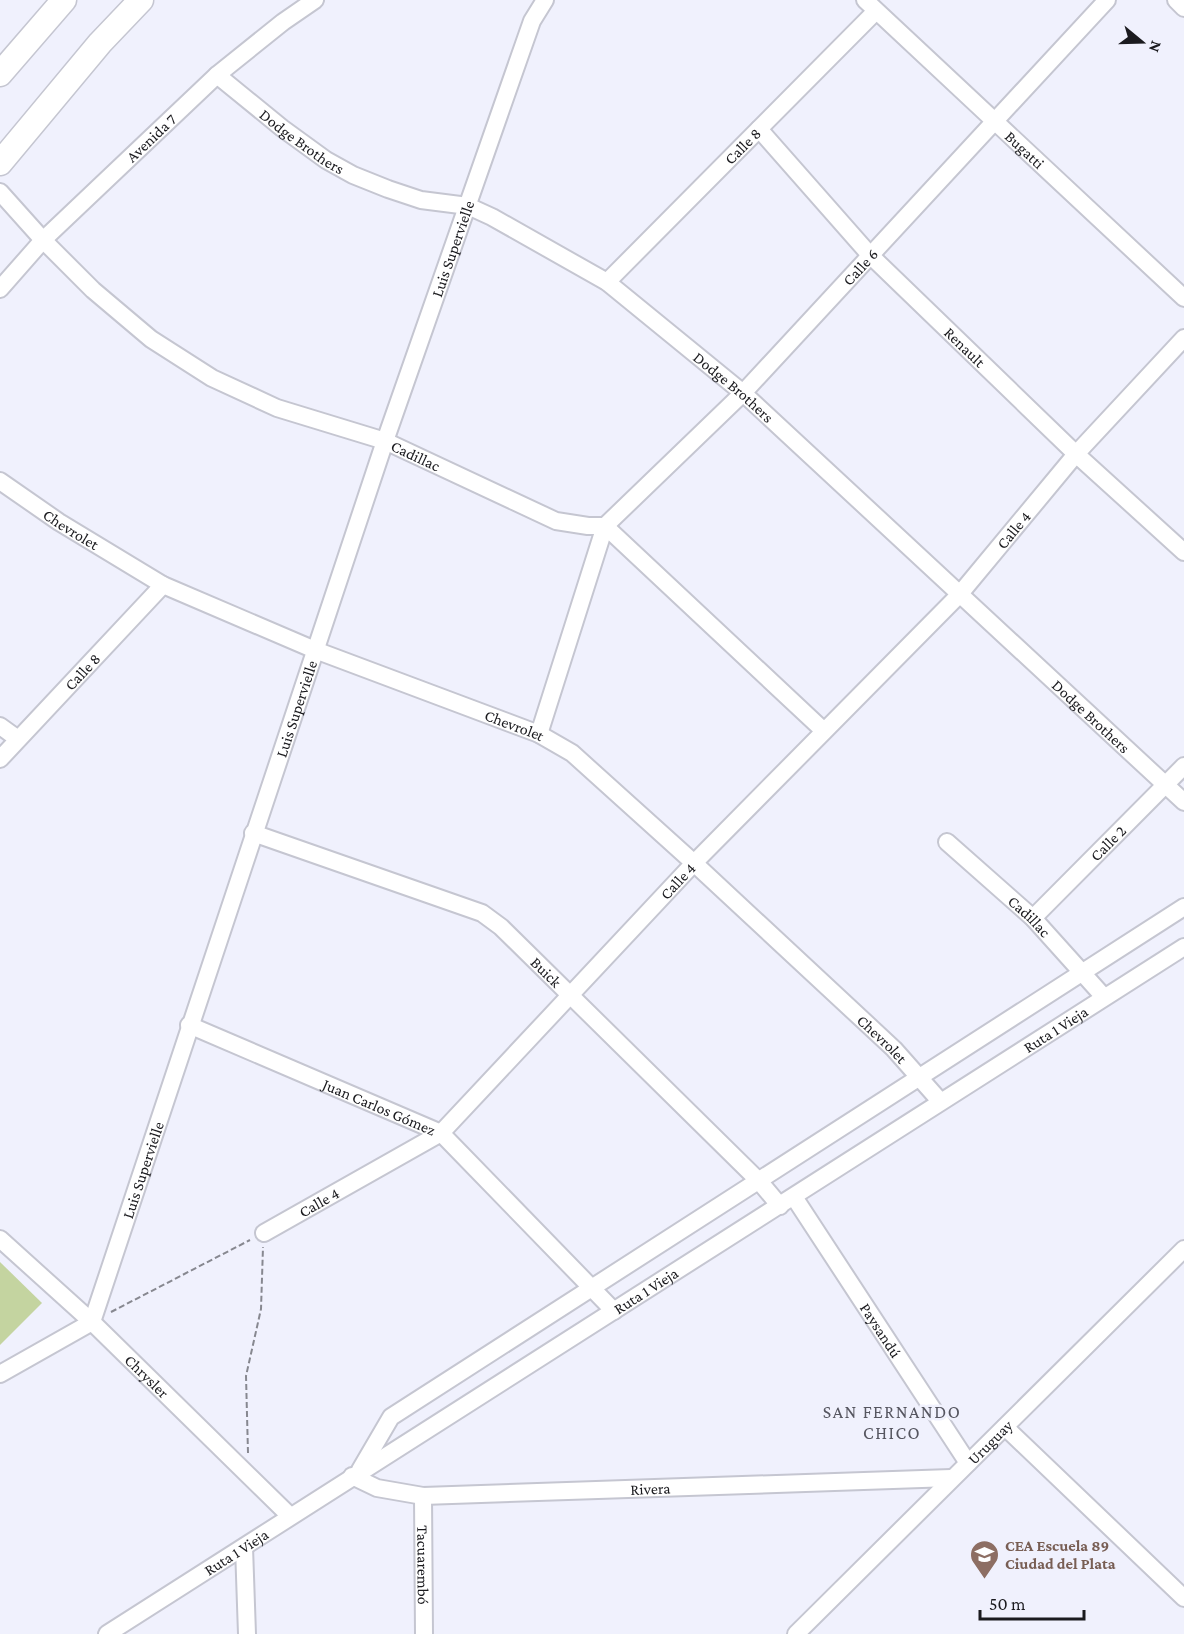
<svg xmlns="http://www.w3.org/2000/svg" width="1184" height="1634" viewBox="0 0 1184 1634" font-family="'Crimson Pro',serif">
	<rect width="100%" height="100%" fill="#f0f1fd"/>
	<path fill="#c4d4a0" d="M0 1262 42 1303 0 1345Z"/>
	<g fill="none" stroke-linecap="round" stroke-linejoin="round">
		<defs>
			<g id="minor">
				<path id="s1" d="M865 0 1184 298"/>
				<path d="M1176 0 1184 8"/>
				<path id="s2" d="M217 75 282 128 326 160 353 175 388 189 421 200 468 206 492 217 607 282 743 393 1184 802"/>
				<path id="s3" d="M759 129 870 255 1076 454 1184 552"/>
				<path id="s4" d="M0 192 43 240 93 290 151 339 212 378 277 408 385 441 556 521 588 526H605L824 731"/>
				<path id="s5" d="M607 282 876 11"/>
				<path id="s6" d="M0 289 43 240 217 75 283 22 315 0"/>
				<path id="s7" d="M0 481 59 522 163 585 315 650 539 734 572 753 694 863 894 1049 940 1101"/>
				<path d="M0 726 18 739"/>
				<path id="s8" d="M539 734 605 526 743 393 1107 0"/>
				<path id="s9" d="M0 759 163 585"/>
				<path id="s10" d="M253 833 482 913 501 927 759 1181 780 1206"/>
				<path id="s11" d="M947 842 1033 918 1104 997"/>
				<path id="s12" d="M1033 918 1184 766"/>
				<path id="s13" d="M189 1025 441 1133 614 1311"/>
				<path id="s14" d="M794 1197 968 1463"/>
				<path id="s15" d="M264 1233 441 1133 694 863 959 595 1076 454 1184 338"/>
				<path id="s16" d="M0 1239 92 1322 290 1516"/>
				<path id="s17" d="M0 1374 92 1322 385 441 532 21 545 0"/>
				<path d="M1005 1427 1184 1598"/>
				<path d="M360 1470 391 1417 1184 907"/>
				<path id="s18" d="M352 1476 377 1488 423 1496 951 1478"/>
				<path id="s19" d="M423 1496 424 1634"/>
				<path d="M244 1547 247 1634"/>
				<path id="s20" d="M107 1634 1184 947"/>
				<path id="s21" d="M796 1634 1184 1249"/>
			</g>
			<path id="highway" d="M0 74 64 0
				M0 163 100 43 141 0"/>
		</defs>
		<use href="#minor" stroke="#c5c6d1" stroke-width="20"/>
		<use href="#highway" stroke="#c5c6d1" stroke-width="27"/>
		<path stroke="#878890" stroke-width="2" stroke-dasharray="6 3" stroke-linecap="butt" d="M111 1312 250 1240
			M248 1453 246 1376 261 1309 263 1247"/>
		<use href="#minor" stroke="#fff" stroke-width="16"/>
		<use href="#highway" stroke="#fff" stroke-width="24"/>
	</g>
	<defs>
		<symbol id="school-pin" viewBox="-11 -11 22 30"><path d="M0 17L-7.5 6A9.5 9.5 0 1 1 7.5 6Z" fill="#8d6e63" stroke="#f0f1fd"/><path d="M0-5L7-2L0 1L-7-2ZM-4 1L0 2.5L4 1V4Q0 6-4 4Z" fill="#fff"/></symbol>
	</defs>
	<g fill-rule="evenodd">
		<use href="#school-pin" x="968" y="1538" width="33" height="45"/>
	</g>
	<g text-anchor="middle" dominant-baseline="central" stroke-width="5" stroke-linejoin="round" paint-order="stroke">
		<g font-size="16" fill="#1b1b1f" stroke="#f0f1fd">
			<text stroke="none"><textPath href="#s6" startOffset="214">Avenida 7</textPath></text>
			<text stroke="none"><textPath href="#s2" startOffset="108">Dodge Brothers</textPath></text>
			<text stroke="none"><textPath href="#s5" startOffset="192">Calle 8</textPath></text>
			<text stroke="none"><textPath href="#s1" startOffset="219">Bugatti</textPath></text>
			<text stroke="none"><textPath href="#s17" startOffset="1238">Luis Supervielle</textPath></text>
			<text stroke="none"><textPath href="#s8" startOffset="582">Calle 6</textPath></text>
			<text stroke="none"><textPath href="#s3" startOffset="300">Renault</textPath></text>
			<text stroke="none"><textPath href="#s2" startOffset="612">Dodge Brothers</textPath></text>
			<text stroke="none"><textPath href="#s4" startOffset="502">Cadillac</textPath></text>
			<text stroke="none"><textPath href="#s7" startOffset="86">Chevrolet</textPath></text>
			<text stroke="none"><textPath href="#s15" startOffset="1035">Calle 4</textPath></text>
			<text stroke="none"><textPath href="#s9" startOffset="120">Calle 8</textPath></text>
			<text stroke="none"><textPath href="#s17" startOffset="752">Luis Supervielle</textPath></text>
			<text stroke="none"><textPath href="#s2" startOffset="1098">Dodge Brothers</textPath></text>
			<text stroke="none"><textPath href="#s7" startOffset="572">Chevrolet</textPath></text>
			<text stroke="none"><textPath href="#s12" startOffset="106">Calle 2</textPath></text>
			<text stroke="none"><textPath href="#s15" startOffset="549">Calle 4</textPath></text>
			<text stroke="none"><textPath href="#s11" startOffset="111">Cadillac</textPath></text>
			<text stroke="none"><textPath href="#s10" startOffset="330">Buick</textPath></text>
			<text stroke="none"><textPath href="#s20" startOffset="1125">Ruta 1 Vieja</textPath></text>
			<text stroke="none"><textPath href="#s7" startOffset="1058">Chevrolet</textPath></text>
			<text stroke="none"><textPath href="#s13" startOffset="207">Juan Carlos Gómez</textPath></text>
			<text stroke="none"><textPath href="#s17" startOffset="266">Luis Supervielle</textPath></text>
			<text stroke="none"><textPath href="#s15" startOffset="63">Calle 4</textPath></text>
			<text stroke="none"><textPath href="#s20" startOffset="639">Ruta 1 Vieja</textPath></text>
			<text stroke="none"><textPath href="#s14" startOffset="159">Paysandú</textPath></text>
			<text stroke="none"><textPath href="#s16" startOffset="201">Chrysler</textPath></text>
			<text stroke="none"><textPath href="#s21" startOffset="273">Uruguay</textPath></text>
			<text stroke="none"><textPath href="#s18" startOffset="302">Rivera</textPath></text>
			<text stroke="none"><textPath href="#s20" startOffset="153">Ruta 1 Vieja</textPath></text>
			<text stroke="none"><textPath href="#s19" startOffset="69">Tacuarembó</textPath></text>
		</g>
		<g font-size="16" font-weight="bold" fill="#785e54" stroke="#f0f1fd" text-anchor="start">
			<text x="1005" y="1545">CEA Escuela 89<tspan x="1005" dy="18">Ciudad del Plata</tspan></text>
		</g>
		<g font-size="18" letter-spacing="1.5" fill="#565660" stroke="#f0f1fd">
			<text x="892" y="1412">SAN FERNANDO<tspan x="892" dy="21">CHICO</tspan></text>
		</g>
	</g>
	<g transform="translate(1142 42) rotate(109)" stroke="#f0f1fd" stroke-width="4.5" paint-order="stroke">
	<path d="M0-4.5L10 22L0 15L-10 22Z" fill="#1b1b1f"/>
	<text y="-9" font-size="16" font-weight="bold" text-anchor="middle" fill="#1b1b1f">N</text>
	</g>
	<path d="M980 1610v9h104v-9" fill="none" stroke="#1b1b1f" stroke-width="3"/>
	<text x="989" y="1610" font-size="18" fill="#1b1b1f" stroke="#f0f1fd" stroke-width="4.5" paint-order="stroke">50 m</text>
</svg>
